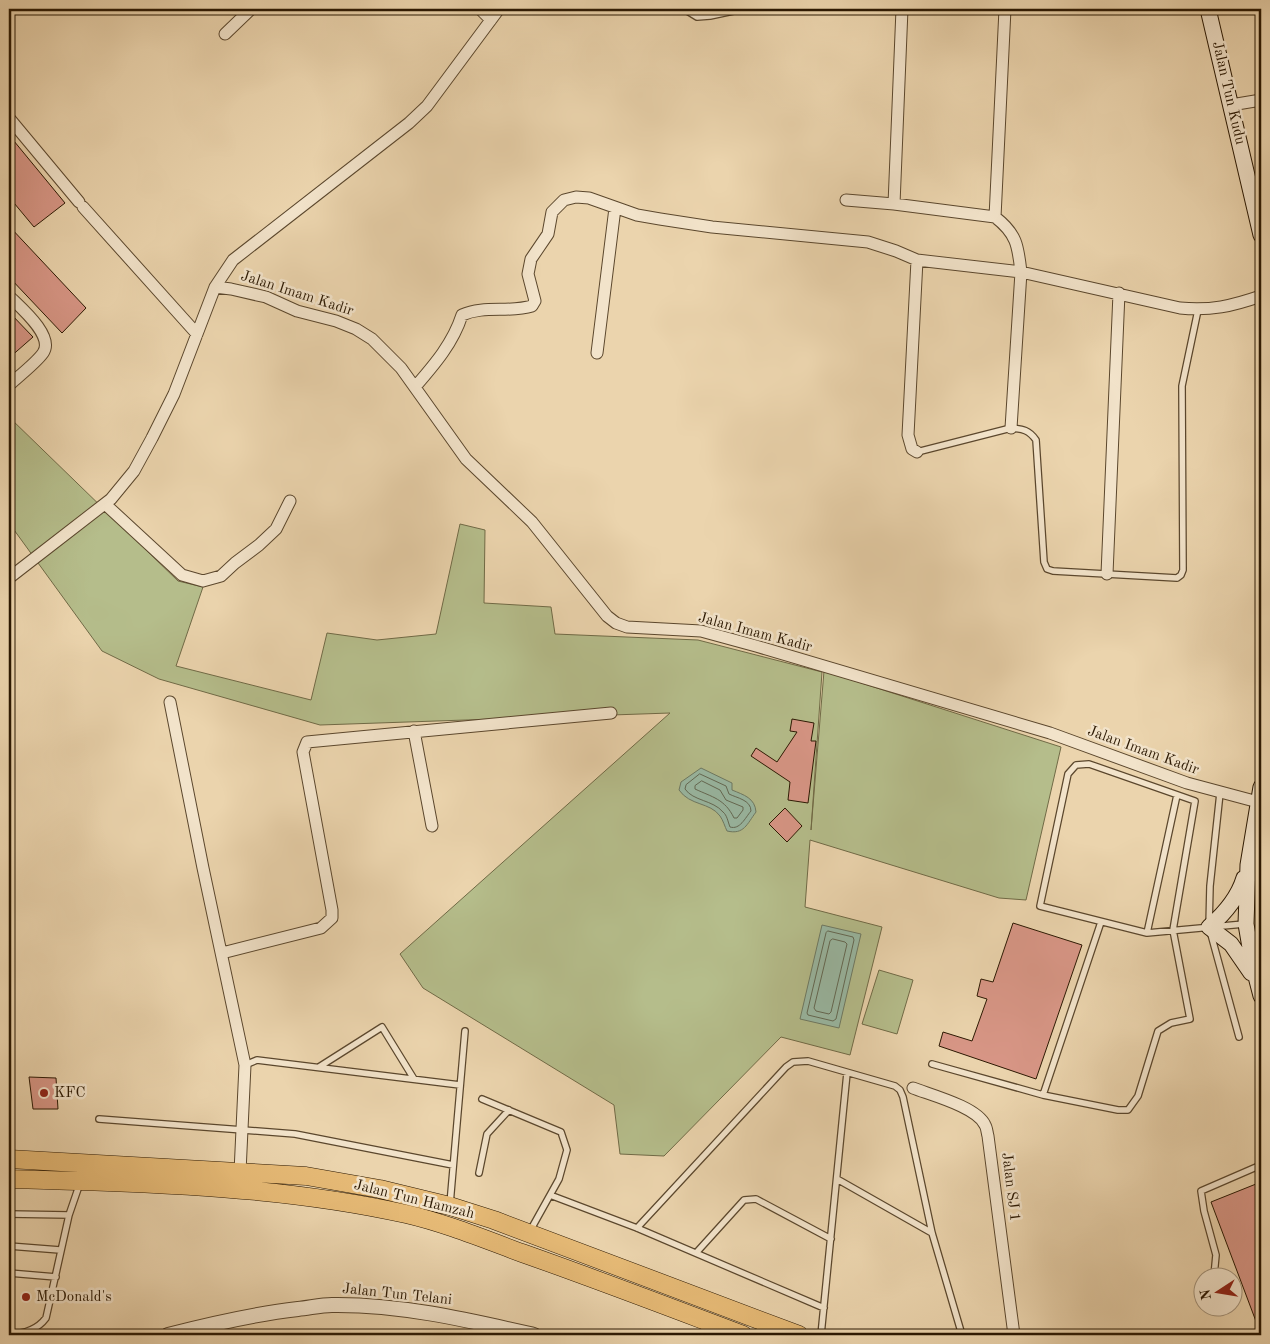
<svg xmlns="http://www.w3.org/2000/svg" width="1270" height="1344" viewBox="0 0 1270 1344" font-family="'Old Standard TT',serif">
	<rect width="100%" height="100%" fill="#ebd4ad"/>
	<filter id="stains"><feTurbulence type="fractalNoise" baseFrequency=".004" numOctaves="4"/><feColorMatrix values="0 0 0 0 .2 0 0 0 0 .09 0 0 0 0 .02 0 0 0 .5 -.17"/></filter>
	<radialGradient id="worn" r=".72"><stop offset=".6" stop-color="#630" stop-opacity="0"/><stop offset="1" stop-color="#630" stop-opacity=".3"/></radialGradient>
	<path fill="#b5bd8b" stroke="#706a46" d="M9 417 178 581 203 587 176 666 311 700 327 633 377 640 436 634 460 524 485 530 484 603 551 607 555 634 698 640 822 672 811 830 824 671 1061 747 1026 900 999 898 810 840 805 907 882 927 850 1055 781 1037 664 1156 620 1154 614 1105 423 988 400 954 670 713 320 725 159 679 102 651 9 523Z
		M879 970 913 980 897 1034 862 1024Z"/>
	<path fill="#99b9a4" stroke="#6d7963" d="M701 768 732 783V790C744 795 755 798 756 812 747 824 744 835 727 831 725 827 723 820 720 816 710 802 690 806 679 790L681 782Z
		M822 925 861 934 839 1028 800 1019Z"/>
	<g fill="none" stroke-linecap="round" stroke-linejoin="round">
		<path stroke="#626853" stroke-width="1" d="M700 774 726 786 729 794C737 798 751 800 751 811 745 818 740 830 730 827 728 822 727 815 723 812 713 800 693 801 685 789L686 785Z
			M702 781 720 790 726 800 743 807V810L737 818H734C725 799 712 797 695 789V786Z
			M828 931 853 937 854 940 836 1019 833 1021 808 1015 807 1013 826 933Z
			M833 939 845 942 847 944 831 1012 829 1014 816 1011 814 1008 830 941Z"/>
	</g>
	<path fill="#d89686" stroke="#2b1802" d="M9 135 65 203 34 227 9 197Z
		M9 226 86 308 62 333 9 277Z
		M9 312 33 337 9 358Z
		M792 719 814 723 811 741H816L808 803 788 800 790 782 751 756 756 748 777 762 797 732 790 731Z
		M785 808 802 826 787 842 769 824Z
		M1013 923 1082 945 1036 1079 939 1046 943 1032 972 1041 987 999 977 996 981 979 993 982Z
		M29 1077 56 1078 58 1109H33Z
		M1261 1182V1332H1260L1211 1202Z"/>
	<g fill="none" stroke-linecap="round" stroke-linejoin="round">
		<defs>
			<path id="service" d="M684 9 697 17 710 16 743 9
				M917 452 1011 428C1023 429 1029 430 1036 440L1044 562 1047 569 1053 571 1177 578 1181 575 1183 570 1182 386 1198 310
				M1220 793 1210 886 1209 927 1239 1037
				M1147 933 1177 795
				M932 1064 1043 1095 1118 1110H1128L1138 1096 1158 1031 1171 1023 1190 1019 1173 930 1195 801 1089 764 1076 765 1068 774 1040 906 1147 933 1244 924
				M245 1065 257 1060 460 1085
				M319 1067 382 1027 414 1079
				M1043 1095 1101 922
				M482 1099 561 1132 567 1150 559 1179 530 1231
				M99 1119 295 1134 453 1165
				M479 1173 487 1134 509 1110
				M837 1179 932 1233
				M550 1195 637 1228 824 1308
				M450 1204 465 1031
				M9 1214 69 1215 80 1183
				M637 1228 786 1067 793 1062 808 1061 895 1086 900 1090 903 1097 932 1233 962 1335
				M9 1246 60 1250
				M696 1253 744 1200 756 1199 831 1239
				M9 1273 56 1277
				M1214 1276 1216 1255 1204 1211 1201 1191 1261 1165
				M9 1334C24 1334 37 1330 46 1318L69 1215
				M821 1335 847 1073"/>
			<path id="minor" d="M480 9 491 20
				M225 34 251 9
				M1231 105 1261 100
				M9 118 79 202
				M846 200 894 204 995 217C1017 234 1018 246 1021 272L1011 428
				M894 204 902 9
				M83 207 197 334
				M995 217 1005 9
				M917 260 908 435 912 449 917 452
				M215 287 231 289 266 297 297 311 336 321 356 329 372 339 401 368 466 459 532 522 607 616 616 623 627 627 701 631 756 646 1050 733 1187 783 1258 802
				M9 296C20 307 55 336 43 353 37 362 18 377 9 385
				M597 353 615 208
				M415 387C435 364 453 343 462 315 484 305 509 313 532 306L535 301 528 274 531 259 548 234 552 212 564 200 576 197 589 198 637 215 660 219 712 227 868 242 896 251 917 260 1021 272 1180 308C1211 311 1232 306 1261 296
				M105 504 182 575 203 581 221 576 235 563 259 545 276 529 290 501
				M1107 574 1119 293
				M9 578 111 499 134 471 152 438 174 394 215 287 233 260 409 123 427 106 499 9
				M170 702 203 868 245 1065 240 1172
				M414 731 432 826
				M222 953 321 928 332 918V910L303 752 307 742 611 713
				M913 1088C931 1095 977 1107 985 1125 987 1128 987 1133 988 1136L1014 1335"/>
			<path id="tertiary" d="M168 1335C211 1324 254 1314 298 1309 309 1308 321 1305 332 1305 400 1304 468 1320 534 1335"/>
			<path id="secondary" d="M1208 9 1261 235
				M1261 787 1248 865 1246 924 1253 965 1261 996
				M1244 878C1238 898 1224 914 1209 927L1231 944 1251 973"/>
			<path id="primary" d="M9 1159 306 1176 380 1189 450 1206 494 1220 799 1335
				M9 1179C141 1183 276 1185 406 1214 445 1223 484 1239 522 1253 596 1279 669 1307 743 1335"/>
		</defs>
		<use href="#service" stroke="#5b472d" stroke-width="8"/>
		<use href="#minor" stroke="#5b472d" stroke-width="13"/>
		<use href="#tertiary" stroke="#5b472d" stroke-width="16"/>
		<use href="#secondary" stroke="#2b1802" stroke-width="17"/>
		<use href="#primary" stroke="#2b1802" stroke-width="19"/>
		<use href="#service" stroke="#f2e3ca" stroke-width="5.5"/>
		<use href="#minor" stroke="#f2e3ca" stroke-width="11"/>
		<use href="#tertiary" stroke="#f2e3ca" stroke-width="14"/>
		<use href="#secondary" stroke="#f2e3ca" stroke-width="15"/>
		<use href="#primary" stroke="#e6ba76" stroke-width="18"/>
	</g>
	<g fill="#8f2418" stroke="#f2e3ca" stroke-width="2">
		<circle cx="44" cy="1093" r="5"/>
		<circle cx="26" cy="1297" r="5"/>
	</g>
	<g text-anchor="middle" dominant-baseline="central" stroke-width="5" stroke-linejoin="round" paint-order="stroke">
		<g font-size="15" fill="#2b1802" stroke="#f2e3ca">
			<text transform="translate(1228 93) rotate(77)">Jalan Tun Kudu</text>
			<text transform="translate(297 294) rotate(18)">Jalan Imam Kadir</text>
			<text transform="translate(755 633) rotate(15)">Jalan Imam Kadir</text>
			<text transform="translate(1143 751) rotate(20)">Jalan Imam Kadir</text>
			<text transform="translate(1010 1187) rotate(83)">Jalan SJ 1</text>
			<text transform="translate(414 1200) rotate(14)">Jalan Tun Hamzah</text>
			<text transform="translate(397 1295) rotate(6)">Jalan Tun Telani</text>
		</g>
		<g font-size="15" fill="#2b1802" stroke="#f2e3ca" text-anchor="start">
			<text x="54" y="1093">KFC</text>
			<text x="36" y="1297">McDonald's</text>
		</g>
	</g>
	<rect width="1270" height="1344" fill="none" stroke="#ebd4ad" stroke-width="30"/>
	<rect x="10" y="10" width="1250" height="1324" fill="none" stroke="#2b1802" stroke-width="2.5"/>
	<rect x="15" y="15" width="1240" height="1314" fill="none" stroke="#2b1802"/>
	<g transform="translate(1218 1292) rotate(258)"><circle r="24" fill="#f2e3ca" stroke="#a2927a"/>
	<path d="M0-4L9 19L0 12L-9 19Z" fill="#8f2418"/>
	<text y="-8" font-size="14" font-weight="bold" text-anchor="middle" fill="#2b1802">N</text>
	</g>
	<rect width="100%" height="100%" filter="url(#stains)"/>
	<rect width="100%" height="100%" fill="url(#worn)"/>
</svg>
